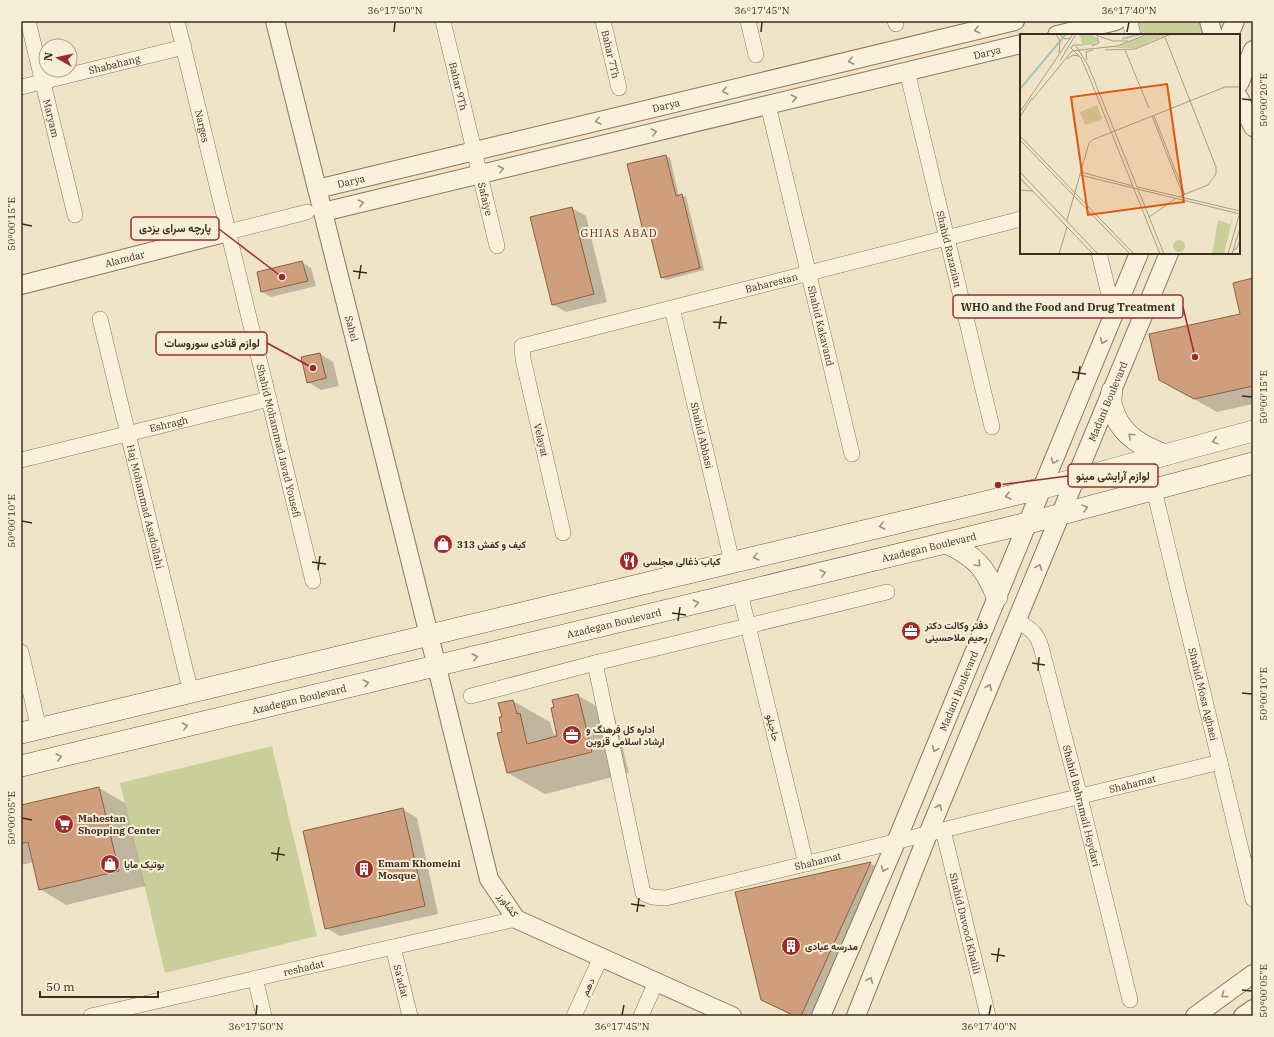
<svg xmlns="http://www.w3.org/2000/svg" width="1274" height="1037" viewBox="0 0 1274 1037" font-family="'IBM Plex Serif',Vazirmatn,serif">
	<rect width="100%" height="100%" fill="#f0e4c8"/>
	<path fill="#c9cf9b" d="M1130 21H1209L1213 35H1133Z
		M272 746 317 936 165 973 120 783Z"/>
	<path fill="#0003" d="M666 156 670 158 679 196 682 195 686 197 704 270 666 280 662 277 651 232 648 233 644 231Z
		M572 208 586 216 607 302 566 312 552 304 531 218Z
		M302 262 311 268 316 286 271 297 262 292Z
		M1253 279V404L1217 412 1183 393 1241 315Z
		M320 354 333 362 339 386 321 390 308 382Z
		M577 695 615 717 629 773 545 794 508 773 503 717 513 701 550 722 553 733 558 736Z
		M99 788 125 803 145 886 66 905 40 889 34 862 21 865V806Z
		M402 809 417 818 438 914 340 936 326 928Z
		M871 864 884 871 818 1016H794L762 1000 737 893Z"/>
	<path fill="#cf9f7d" stroke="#8d5f41" d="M666 155 676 196 682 194 700 268 661 278 649 230 643 231 627 164Z
		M572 207 594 294 552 305 530 217Z
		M302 261 308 281 261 292 257 272Z
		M1253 278V386L1194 399 1159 380 1149 334 1240 314 1233 283Z
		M320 353 326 378 307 383 301 357Z
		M578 694 592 752 507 773 497 733 502 732 499 717H502L498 703 513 700 517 714 520 713 527 744 557 736 551 708 554 707 552 700Z
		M99 787 119 871 39 890 28 842 21 844V805Z
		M403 808 425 906 325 929 303 831Z
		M871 862 801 1016H795L761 1000 735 892Z"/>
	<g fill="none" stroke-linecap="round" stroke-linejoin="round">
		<defs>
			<g id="minor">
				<path id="s1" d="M28 21 75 215"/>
				<path id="s2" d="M177 21 313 581"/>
				<path id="s3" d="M443 21 497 246"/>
				<path id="s4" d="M603 21 619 88"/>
				<path d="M748 21 756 55"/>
				<path d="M895 21 896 24"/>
				<path d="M1130 21 1133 35"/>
				<path id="s5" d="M907 71 992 427"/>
				<path id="s6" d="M21 87 184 47"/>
				<path id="s7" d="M768 105 852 454"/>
				<path d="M228 232 307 212"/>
				<path d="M1099 253 1114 315"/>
				<path id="s8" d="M672 308 732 562"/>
				<path id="s9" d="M100 319 191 693"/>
				<path id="s10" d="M21 460 269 399"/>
				<path id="s11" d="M1154 490 1253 899"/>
				<path id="s12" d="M563 533 523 359 522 346 1021 219"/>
				<path d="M740 593 806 864"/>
				<path id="s13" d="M1017 620C1030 630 1036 631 1041 647L1080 797 1130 1000"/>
				<path d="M21 652 39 729"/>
				<path id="s14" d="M595 663 643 893 652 897 666 898 1220 762"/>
				<path d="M471 696 595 663 887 592"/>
				<path id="s15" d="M943 830 988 1016"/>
				<path id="s16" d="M393 947 410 1016"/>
				<path d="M255 978 264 1016"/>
				<path id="s17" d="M91 1016 516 919"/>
				<path d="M574 1016 601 957"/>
				<path d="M641 1016 656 982"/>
			</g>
			<g id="tertiary">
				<path id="s18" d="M275 21 429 635 489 879 516 919 732 1016"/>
				<path d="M1209 21 1213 35"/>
				<path d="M1057 35 1116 21"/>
				<path d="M1229 35 1235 21"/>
				<path d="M1239 84 1253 50"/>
				<path d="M1239 98 1253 127"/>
				<path id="s19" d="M317 189 1015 21"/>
				<path id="s20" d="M323 212 1021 44"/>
				<path id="s21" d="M21 285 228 232"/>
				<path id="s22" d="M821 1016 896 842 1139 253"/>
				<path id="s23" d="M856 1016 928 834 1169 253"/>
				<path d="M1195 1016 1253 974"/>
				<path d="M1243 1016 1253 1009"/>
			</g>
			<g id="secondary">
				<path d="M1112 391C1111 395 1111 400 1111 404 1112 407 1114 412 1115 415 1124 437 1144 447 1165 455"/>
				<path d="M947 543C976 557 985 567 997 597"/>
				<path d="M21 733 1043 488 1253 431"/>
				<path id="s24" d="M21 766 1028 523 1253 463"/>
			</g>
		</defs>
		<use href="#minor" stroke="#8d765c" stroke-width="16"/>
		<use href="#tertiary" stroke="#8d765c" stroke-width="20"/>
		<use href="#secondary" stroke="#6f573f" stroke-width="22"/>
		<use href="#minor" stroke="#faf1dc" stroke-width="15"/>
		<use href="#tertiary" stroke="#faf1dc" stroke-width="18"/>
		<use href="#secondary" stroke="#faf1dc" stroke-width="21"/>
	</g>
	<defs><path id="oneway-chevron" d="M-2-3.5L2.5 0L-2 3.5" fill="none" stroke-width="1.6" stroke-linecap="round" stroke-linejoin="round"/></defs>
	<g stroke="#9c907e">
		<use href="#oneway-chevron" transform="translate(977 30) rotate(166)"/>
		<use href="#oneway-chevron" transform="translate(851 61) rotate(166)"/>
		<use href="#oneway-chevron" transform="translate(725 91) rotate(166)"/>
		<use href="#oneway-chevron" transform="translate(794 98) rotate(-13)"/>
		<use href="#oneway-chevron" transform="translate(598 121) rotate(166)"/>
		<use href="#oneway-chevron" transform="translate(654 132) rotate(-14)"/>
		<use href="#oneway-chevron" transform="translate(501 169) rotate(-14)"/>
		<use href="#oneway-chevron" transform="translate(361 203) rotate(-14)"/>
		<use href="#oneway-chevron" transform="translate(1103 341) rotate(112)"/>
		<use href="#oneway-chevron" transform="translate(1131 436) rotate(-137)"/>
		<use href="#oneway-chevron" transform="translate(1215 441) rotate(165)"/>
		<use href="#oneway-chevron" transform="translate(1054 461) rotate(112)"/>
		<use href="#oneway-chevron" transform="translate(1008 496) rotate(166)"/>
		<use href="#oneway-chevron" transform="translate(1085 508) rotate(-15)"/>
		<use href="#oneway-chevron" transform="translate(882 526) rotate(166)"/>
		<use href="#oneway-chevron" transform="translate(756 557) rotate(166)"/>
		<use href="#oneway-chevron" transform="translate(978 564) rotate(47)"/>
		<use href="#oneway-chevron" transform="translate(1039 567) rotate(-68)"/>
		<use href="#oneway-chevron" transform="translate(823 573) rotate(-14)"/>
		<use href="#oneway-chevron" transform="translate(696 603) rotate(-14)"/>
		<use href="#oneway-chevron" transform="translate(475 657) rotate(-14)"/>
		<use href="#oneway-chevron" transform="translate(366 683) rotate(-14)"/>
		<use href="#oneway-chevron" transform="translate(989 687) rotate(-67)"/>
		<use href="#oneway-chevron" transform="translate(185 726) rotate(-14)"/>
		<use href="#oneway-chevron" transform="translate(935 749) rotate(112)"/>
		<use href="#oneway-chevron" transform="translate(59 757) rotate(-14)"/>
		<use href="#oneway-chevron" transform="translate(939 807) rotate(-67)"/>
		<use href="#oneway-chevron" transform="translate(884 869) rotate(113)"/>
		<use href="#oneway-chevron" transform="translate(870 980) rotate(-68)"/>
		<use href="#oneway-chevron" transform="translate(1224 995) rotate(144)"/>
	</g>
	<path fill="none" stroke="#3d2e20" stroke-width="1.5" d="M394 32 395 22M761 32 762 22M1127 32 1129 22M1242 99 1252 100M22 224 32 226M353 271 367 273M359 279 361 265M713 322 727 323M719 329 721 316M1072 372 1086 374M1078 380 1080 366M1242 396 1252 397M22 521 32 523M312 562 326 564M318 570 320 556M672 613 686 615M678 621 680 607M1032 663 1045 665M1038 671 1039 657M1242 693 1252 694M22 818 32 820M271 853 285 855M277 861 279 847M631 904 645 906M637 912 639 898M991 954 1005 956M997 962 999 948M1242 990 1252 991M256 1015 257 1005M622 1015 624 1005M989 1015 991 1005"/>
	<defs>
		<symbol id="shop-disc" viewBox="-11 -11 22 22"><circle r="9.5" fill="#9e2a2b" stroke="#f7eed8"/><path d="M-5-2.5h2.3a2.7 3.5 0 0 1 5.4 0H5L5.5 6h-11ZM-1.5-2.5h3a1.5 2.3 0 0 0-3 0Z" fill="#fff"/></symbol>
		<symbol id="restaurant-disc" viewBox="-11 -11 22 22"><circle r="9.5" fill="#9e2a2b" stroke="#f7eed8"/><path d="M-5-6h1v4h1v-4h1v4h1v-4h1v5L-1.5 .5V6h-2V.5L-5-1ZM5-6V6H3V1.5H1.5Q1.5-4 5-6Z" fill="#fff"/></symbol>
		<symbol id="office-disc" viewBox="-11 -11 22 22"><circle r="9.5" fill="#9e2a2b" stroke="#f7eed8"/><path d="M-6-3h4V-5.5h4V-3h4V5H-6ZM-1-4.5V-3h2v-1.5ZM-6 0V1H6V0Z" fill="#fff"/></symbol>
		<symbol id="supermarket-disc" viewBox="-11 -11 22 22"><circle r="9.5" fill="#9e2a2b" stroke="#f7eed8"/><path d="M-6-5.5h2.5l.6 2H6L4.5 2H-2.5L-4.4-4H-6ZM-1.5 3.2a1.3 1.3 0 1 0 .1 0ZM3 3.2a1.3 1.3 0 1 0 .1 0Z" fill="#fff"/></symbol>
		<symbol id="building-disc" viewBox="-11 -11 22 22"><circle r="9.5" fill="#9e2a2b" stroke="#f7eed8"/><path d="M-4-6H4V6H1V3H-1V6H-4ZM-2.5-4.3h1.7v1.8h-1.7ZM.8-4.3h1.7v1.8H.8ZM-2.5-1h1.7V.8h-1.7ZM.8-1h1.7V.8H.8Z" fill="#fff"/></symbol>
	</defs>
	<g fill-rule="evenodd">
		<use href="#shop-disc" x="432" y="533" width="22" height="22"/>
		<use href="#restaurant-disc" x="618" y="550" width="22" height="22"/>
		<use href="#office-disc" x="900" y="620" width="22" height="22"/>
		<use href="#office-disc" x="561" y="724" width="22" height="22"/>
		<use href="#supermarket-disc" x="53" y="813" width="22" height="22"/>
		<use href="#shop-disc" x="99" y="853" width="22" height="22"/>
		<use href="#building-disc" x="353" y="858" width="22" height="22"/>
		<use href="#building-disc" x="780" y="935" width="22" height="22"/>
	</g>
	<g text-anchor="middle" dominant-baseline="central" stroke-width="4" stroke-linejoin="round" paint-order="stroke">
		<g font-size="10" fill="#3d2e20" stroke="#f7eed8">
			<text stroke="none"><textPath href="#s20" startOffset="683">Darya</textPath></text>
			<text stroke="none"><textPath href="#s4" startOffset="34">Bahar 7Th</textPath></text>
			<text stroke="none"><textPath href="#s6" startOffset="96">Shabahang</textPath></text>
			<text stroke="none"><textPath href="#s3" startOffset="67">Bahar 9Th</textPath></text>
			<text stroke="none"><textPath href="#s19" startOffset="359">Darya</textPath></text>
			<text stroke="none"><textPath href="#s1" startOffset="100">Maryam</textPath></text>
			<text stroke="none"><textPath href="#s2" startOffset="108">Narges</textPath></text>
			<text stroke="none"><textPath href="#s19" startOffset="35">Darya</textPath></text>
			<text stroke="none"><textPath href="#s3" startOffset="183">Safaiye</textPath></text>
			<text stroke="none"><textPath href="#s5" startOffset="183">Shahid Razazian</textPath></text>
			<text stroke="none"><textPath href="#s21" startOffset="107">Alamdar</textPath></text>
			<text stroke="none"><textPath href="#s12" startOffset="449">Baharestan</textPath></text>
			<text stroke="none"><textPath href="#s7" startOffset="227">Shahid Kakavand</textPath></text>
			<text stroke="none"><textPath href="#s18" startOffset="317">Sahel</textPath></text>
			<text stroke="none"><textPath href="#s23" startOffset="664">Madani Boulevard</textPath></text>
			<text stroke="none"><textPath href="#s10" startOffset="152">Eshragh</textPath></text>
			<text stroke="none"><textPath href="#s8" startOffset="131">Shahid Abbasi</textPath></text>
			<text transform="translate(541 440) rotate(77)">Velayat</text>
			<text stroke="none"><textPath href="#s2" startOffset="432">Shahid Mohammad Javad Yousefi</textPath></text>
			<text stroke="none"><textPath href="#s9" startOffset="193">Haj Mohammad Asadollahi</textPath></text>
			<text stroke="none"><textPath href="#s24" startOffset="934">Azadegan Boulevard</textPath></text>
			<text stroke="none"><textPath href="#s24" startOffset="610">Azadegan Boulevard</textPath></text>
			<text stroke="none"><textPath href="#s22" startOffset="353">Madani Boulevard</textPath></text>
			<text stroke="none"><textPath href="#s11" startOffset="210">Shahid Mosa Aghaei</textPath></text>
			<text stroke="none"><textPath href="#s24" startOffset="286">Azadegan Boulevard</textPath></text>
			<text transform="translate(773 728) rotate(76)">حاجیلو</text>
			<text stroke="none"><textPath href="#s14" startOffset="739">Shahamat</textPath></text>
			<text stroke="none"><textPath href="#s13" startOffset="201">Shahid Bahramali Heydari</textPath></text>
			<text stroke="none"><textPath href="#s14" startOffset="415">Shahamat</textPath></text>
			<text transform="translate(508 905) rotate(53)">کشاورز</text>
			<text stroke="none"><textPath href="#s15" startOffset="96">Shahid Davood Khalili</textPath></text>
			<text stroke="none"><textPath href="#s17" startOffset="218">reshadat</textPath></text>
			<text stroke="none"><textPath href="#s16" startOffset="35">Sa'adat</textPath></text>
			<text transform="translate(588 987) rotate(-65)">دهم</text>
		</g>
		<g font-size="10" font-weight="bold" fill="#3d2e20" stroke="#f7eed8" text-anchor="start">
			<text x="457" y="544">کیف و کفش 313</text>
			<text x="643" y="561">کباب ذغالی مجلسی</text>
			<text x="925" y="625">دفتر وکالت دکتر<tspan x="925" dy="12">رحیم ملاحسینی</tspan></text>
			<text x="586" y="729">اداره کل فرهنگ و<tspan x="586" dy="12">ارشاد اسلامی قزوین</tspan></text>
			<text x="78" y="818">Mahestan<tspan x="78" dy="12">Shopping Center</tspan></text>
			<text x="378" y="863">Emam Khomeini<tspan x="378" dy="12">Mosque</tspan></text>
			<text x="124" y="864">بوتیک مایا</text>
			<text x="805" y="946">مدرسه عبادی</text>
		</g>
		<g font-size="11" letter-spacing="1" fill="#6b2e1e" stroke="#f7eed8">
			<text x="619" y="233">GHIAS ABAD</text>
		</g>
	</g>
	<g transform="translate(1020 34)">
		<rect width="220" height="220" fill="#f0e4c8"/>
		<path d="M59 0H72L79 7 73 11H63ZM130 0H148L115 14H94ZM77 71 82 85 65 91 60 78ZM213 183 204 220H192L198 186 210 190ZM153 212a6 6 0 1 1 12 0a6 6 0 1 1-12 0Z" fill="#c9cf9b"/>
		<path fill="none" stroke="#a9c4bc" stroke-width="2" d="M102 5 121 0M0 55 46 0"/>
		<path fill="none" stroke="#a89b85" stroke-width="1" d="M36 0 40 7 39 19M39 0 45 5 50 4M73 0 93 7H108M88 0H113M145 3 196 133V140L188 151 158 163M116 5 127 0M63 11H53L51 14 61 24 68 40 140 220M56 12 68 31 144 220M72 12 79 9 77 3M85 16 115 15 151 0M105 16 129 74M47 25 53 21 59 22M67 26 66 18 73 16M40 27 56 0M12 66 52 17 97 12 118 4M0 78 53 0M132 82 163 161M134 82 165 161M0 83 12 64M0 102 114 220M0 106 110 220M0 138 78 220M61 138 113 152M60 141 220 180M0 144 73 220M118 153 220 177M0 156 13 157M129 183 155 165M47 186 69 109 72 106 205 53H220M214 216 217 214 220 206M39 220 47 193M208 220 220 178M212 220 220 194"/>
		<path fill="#df570d" fill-opacity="0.15" stroke="#df570d" stroke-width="2" d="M147 50 164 168 68 181 51 63Z"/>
		<rect width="220" height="220" fill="none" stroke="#3d2e20" stroke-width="2"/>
	</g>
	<path fill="none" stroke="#9e2a2b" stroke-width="1.5" d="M282 277L219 229M1195 357L1183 307M313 368L267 343M998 485L1068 476"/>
	<g fill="#9e2a2b" stroke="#f7eed8" stroke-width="1.5">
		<circle cx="282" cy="277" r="4"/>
		<circle cx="1195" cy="357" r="4"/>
		<circle cx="313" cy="368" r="4"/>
		<circle cx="998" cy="485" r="4"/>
	</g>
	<g fill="#f7eed8" stroke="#9e2a2b" stroke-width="1.5">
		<rect x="131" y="217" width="88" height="23" rx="4"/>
		<rect x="953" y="295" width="230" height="23" rx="4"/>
		<rect x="156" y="332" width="111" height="23" rx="4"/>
		<rect x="1068" y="464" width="90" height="23" rx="4"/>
	</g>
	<g font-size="11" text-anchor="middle" font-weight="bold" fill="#3d2e20">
		<text x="175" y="232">پارچه سرای یزدی</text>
		<text x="1068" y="311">WHO and the Food and Drug Treatment</text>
		<text x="212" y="347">لوازم قنادی سوروسات</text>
		<text x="1113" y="480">لوازم آرایشی مینو</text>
	</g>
	<rect width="1274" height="1037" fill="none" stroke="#f7eed8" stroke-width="44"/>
	<g transform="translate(58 58) rotate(278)"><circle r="19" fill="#f7eed8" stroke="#ada18e"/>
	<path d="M0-3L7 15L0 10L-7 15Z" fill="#9e2a2b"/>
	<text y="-6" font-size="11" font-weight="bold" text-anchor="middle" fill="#3d2e20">N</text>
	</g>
	<path d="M40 991v6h118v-6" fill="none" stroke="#3d2e20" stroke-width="2"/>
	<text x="46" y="991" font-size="12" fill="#3d2e20" stroke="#f7eed8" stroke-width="3" paint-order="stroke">50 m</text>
	<rect x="22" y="22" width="1230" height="993" fill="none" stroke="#3d2e20" stroke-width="1.5"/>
	<g font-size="10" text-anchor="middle" fill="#3d2e20">
		<text x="395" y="14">36°17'50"N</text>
		<text x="762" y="14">36°17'45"N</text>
		<text x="1129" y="14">36°17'40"N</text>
		<text transform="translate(1263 100) rotate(-90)" y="4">50°00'20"E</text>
		<text transform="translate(11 224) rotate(-90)" y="4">50°00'15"E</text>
		<text transform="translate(1263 397) rotate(-90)" y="4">50°00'15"E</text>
		<text transform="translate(11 521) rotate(-90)" y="4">50°00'10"E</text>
		<text transform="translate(1263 694) rotate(-90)" y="4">50°00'10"E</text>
		<text transform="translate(11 818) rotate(-90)" y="4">50°00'05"E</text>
		<text transform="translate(1263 991) rotate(-90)" y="4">50°00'05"E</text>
		<text x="256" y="1030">36°17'50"N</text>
		<text x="622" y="1030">36°17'45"N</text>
		<text x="989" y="1030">36°17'40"N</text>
	</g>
</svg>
